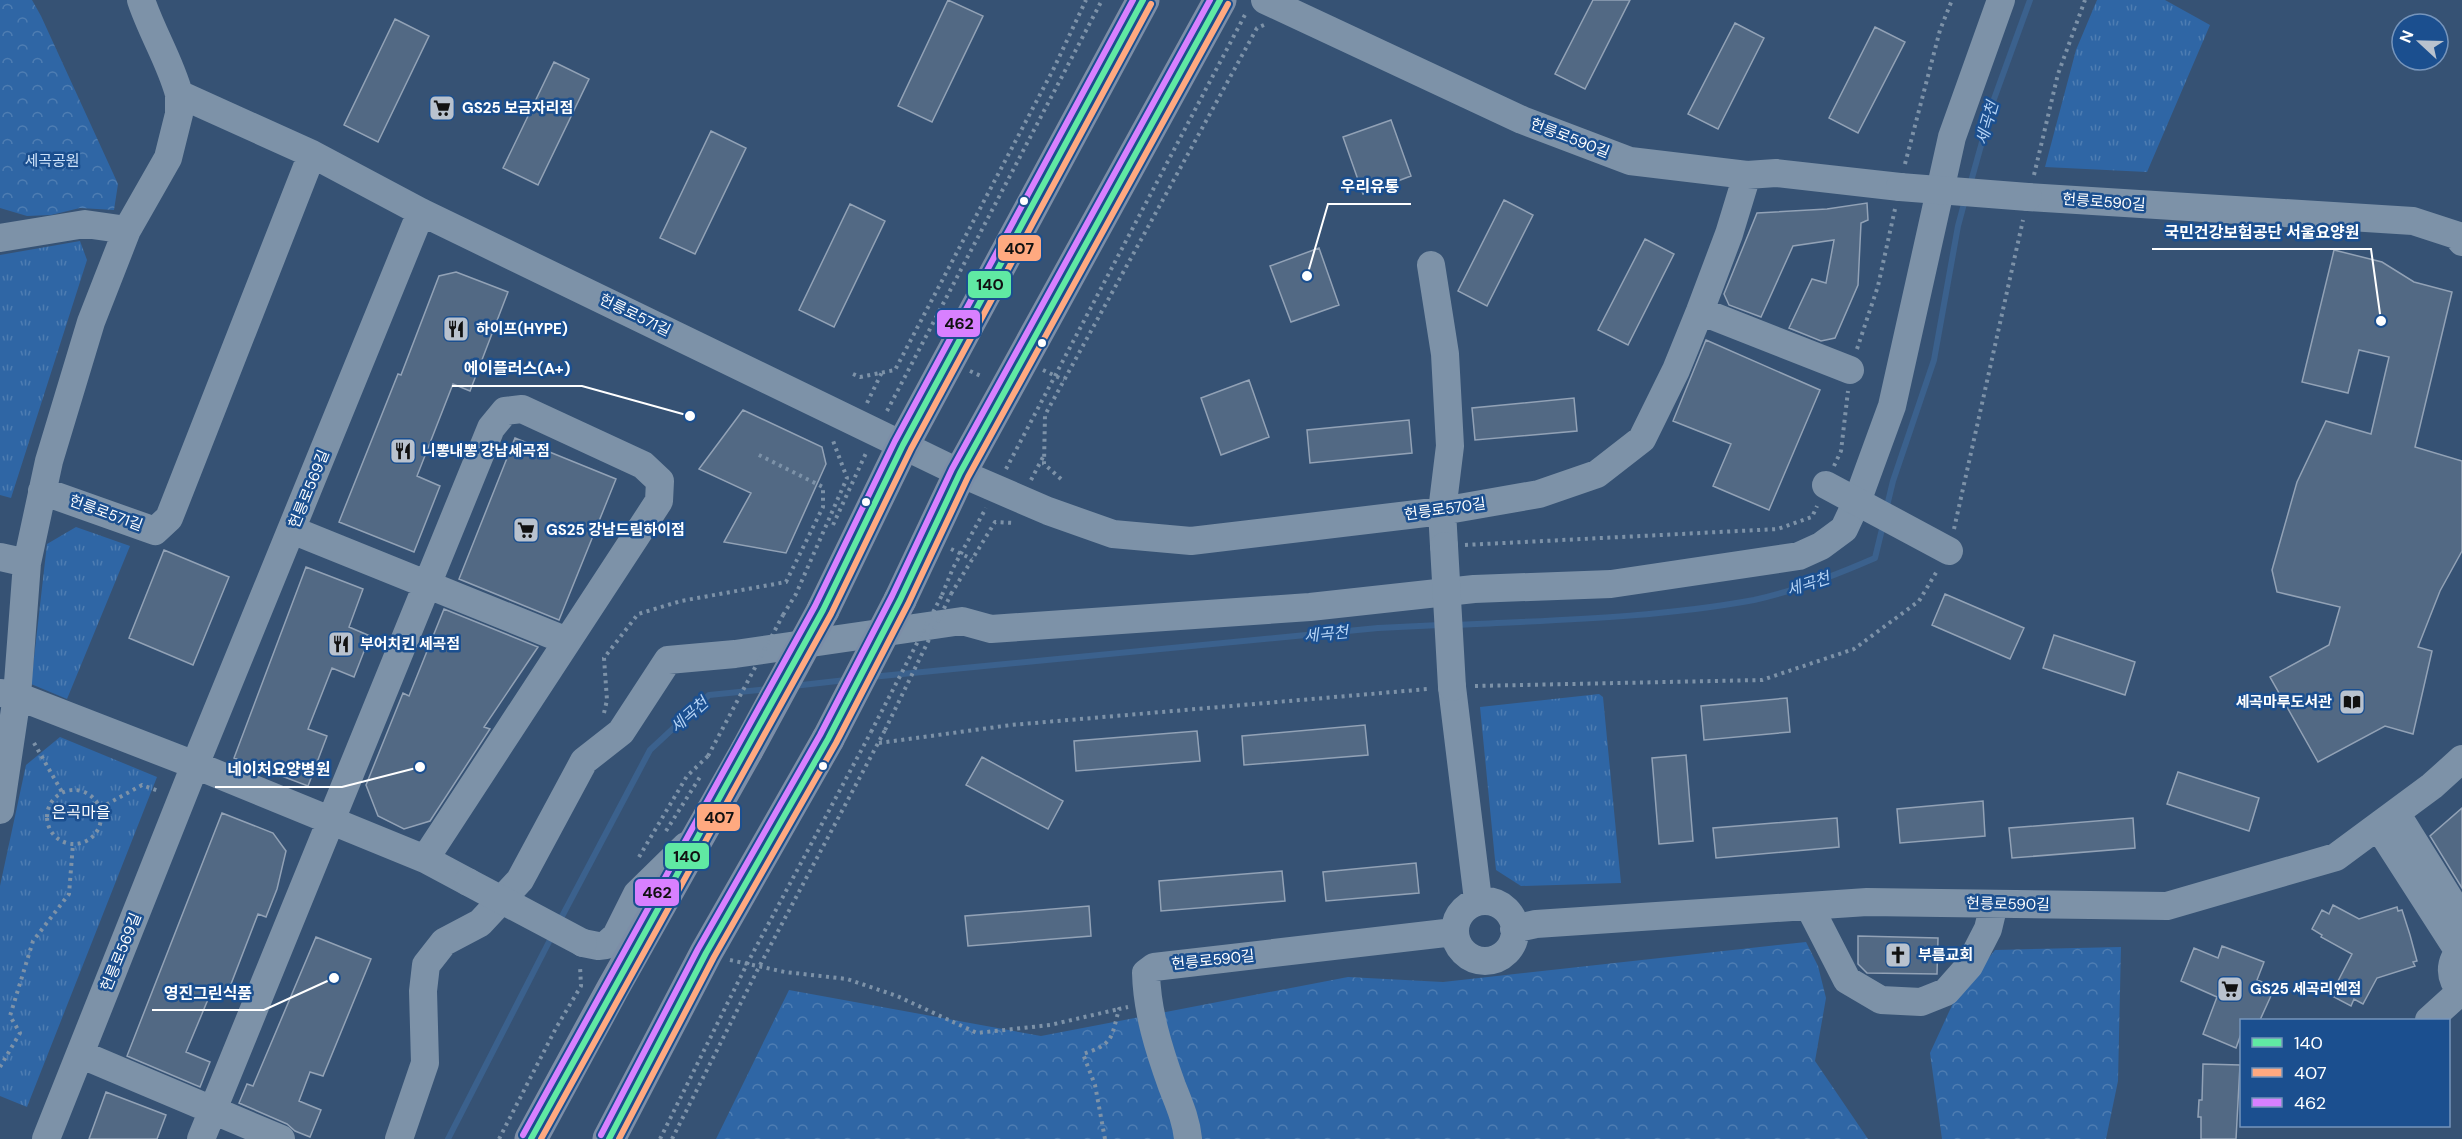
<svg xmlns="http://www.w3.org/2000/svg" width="2462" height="1139" viewBox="0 0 2462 1139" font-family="'DM Sans','Noto Sans KR',sans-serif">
	<defs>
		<pattern id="forest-crowns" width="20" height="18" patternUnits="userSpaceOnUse" patternTransform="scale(1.5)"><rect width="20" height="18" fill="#2f66a5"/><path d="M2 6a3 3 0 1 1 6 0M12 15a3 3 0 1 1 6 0" fill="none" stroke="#4e7db2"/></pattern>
		<pattern id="park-tufts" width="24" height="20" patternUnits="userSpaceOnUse" patternTransform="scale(1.5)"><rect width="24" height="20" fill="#2f66a5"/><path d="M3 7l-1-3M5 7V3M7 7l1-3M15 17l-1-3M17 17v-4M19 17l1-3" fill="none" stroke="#4e7db2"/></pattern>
	</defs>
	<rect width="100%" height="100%" fill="#365274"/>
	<path fill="url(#forest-crowns)" d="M0 0H32L41 16 118 184 114 210 80 208 51 215 27 216 0 208Z
		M1806 942 1818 966 1826 998 1815 1061 1868 1139H716L789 990 1041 1036 1348 977 1443 982Z
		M2121 947 2118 1081 2106 1139H1942L1930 1053 1954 1001 1995 950Z"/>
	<path fill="url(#park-tufts)" d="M2097 0H2165L2210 25 2147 172 2045 167 2076 50Z
		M80 241 87 260 11 498 0 495V255Z
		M76 527 130 546 67 699 31 684 47 544Z
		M1599 694 1603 697 1621 883 1521 886 1496 870 1480 707Z
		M60 737 157 777 27 1107 0 1096V886L26 765Z"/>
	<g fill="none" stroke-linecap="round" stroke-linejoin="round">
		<path stroke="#3b618d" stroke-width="6" d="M1970 185 1994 99 2030 0
			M1886 510 1893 481 1934 360 1958 226 1965 200
			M1457 625C1556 620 1656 618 1754 600 1796 591 1836 575 1875 558L1883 525
			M871 677 1378 628 1440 625
			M793 686 846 680
			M559 922 650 750 709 695 768 689
			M448 1139 553 934"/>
	</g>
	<path fill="#526984" stroke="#92a2b6" stroke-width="1.5" d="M948 0 983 16 932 122 898 106Z
		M1593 0H1630L1585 89 1555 74Z
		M395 19 429 36 378 142 344 125Z
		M1735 23 1764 38 1718 129 1688 114Z
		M1875 27 1905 42 1858 133 1829 118Z
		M554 62 589 79 538 185 503 168Z
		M1391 120 1411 176 1363 194 1343 137Z
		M711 131 746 148 695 254 660 238Z
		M1504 200 1533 215 1487 306 1458 291Z
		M1867 203 1868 220 1861 223 1858 285 1835 338 1821 341 1789 328 1812 279 1826 283 1834 240 1793 246 1761 317 1729 305 1724 294 1757 213 1827 209Z
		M850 204 885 221 834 327 799 310Z
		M1645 239 1674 254 1628 345 1598 330Z
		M1319 248 1339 305 1291 322 1270 266Z
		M2334 250 2382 262 2414 282 2452 292 2415 447 2462 461V551L2440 591 2418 647 2432 651 2413 734 2385 726 2318 762 2270 677 2329 645 2340 607 2277 592 2272 570 2297 482 2326 421 2371 434 2389 357 2359 350 2348 393 2302 382Z
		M456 272 508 292 470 391 453 384 417 476 440 486 414 552 339 522 398 374 401 375 439 276Z
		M1706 340 1820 390 1769 510 1713 486 1731 444 1673 421Z
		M1249 380 1269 437 1221 455 1201 398Z
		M1574 398 1577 431 1475 440 1472 408Z
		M743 410 822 447 826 464 786 553 724 542 751 493 699 469Z
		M1409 420 1412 453 1310 463 1307 430Z
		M515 438 616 479 559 620 459 579Z
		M164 550 229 577 193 665 129 638Z
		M306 567 363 589 349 627 370 636 354 677 332 668 308 729 327 736 308 786 234 758Z
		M1945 594 2024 628 2010 659 1932 625Z
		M444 609 538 647 484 727 490 729 430 821 404 829 378 816 366 785 403 693 409 696Z
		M2054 635 2135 662 2125 695 2043 668Z
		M1787 698 1790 732 1704 740 1701 706Z
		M1365 725 1368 755 1244 765 1242 736Z
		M1197 731 1200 761 1076 771 1074 741Z
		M1686 755 1693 841 1659 844 1652 758Z
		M982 757 1063 801 1048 829 966 785Z
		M2178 772 2259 798 2249 831 2167 804Z
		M1983 801 1985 836 1900 843 1897 809Z
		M2462 808V888L2430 836Z
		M222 813 273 833 286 851 277 889 266 917 258 914 226 997 220 995 217 1001 209 997 186 1052 210 1062 200 1087 127 1056Z
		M1837 818 1839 847 1716 858 1713 828Z
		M2133 818 2135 848 2012 858 2009 828Z
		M1416 863 1419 893 1326 901 1323 872Z
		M1282 871 1285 901 1161 911 1159 881Z
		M2333 905 2359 919 2397 907 2398 911 2402 910 2410 935 2417 961 2413 962 2415 966 2377 978 2363 1004 2354 999 2351 1006 2332 996 2338 986 2336 985 2352 954 2321 937 2322 935 2312 929 2322 910 2329 914Z
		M1089 906 1091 936 968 946 965 916Z
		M1858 936 1938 938 1937 974 1867 973 1858 964Z
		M316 937 371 959 323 1076 310 1072 299 1101 321 1110 310 1137 295 1131 287 1124 239 1103 247 1084 253 1086Z
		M2222 946 2264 962 2257 980 2275 987 2260 1020H2241V1034L2236 1048 2203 1034 2217 997 2181 981 2194 948 2218 958Z
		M2203 1064 2240 1065 2236 1139H2201V1117H2198L2199 1100H2202Z
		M106 1092 166 1115 157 1139H89Z"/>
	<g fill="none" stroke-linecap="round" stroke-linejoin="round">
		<path stroke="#7d92a8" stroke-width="4" stroke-dasharray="3 4.5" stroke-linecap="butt" d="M1905 164 1940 30 1952 0
			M2034 175 2058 74 2085 0
			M1857 349 1878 286 1895 209
			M1043 370 1064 380
			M970 371 981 376
			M853 374 860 377 895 370 1054 68 1086 0
			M867 403 882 372
			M887 411 1102 0
			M1834 466 1841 451 1848 391
			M1006 469 1247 11
			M1061 479 1044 464 1045 415 1257 28 1264 25
			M1031 480 1043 457
			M833 525 866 453
			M1954 529 2023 220
			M1465 545 1778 529 1812 517 1817 506
			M951 549 972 559
			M951 594 995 522 1014 523
			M942 595 953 568 986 508
			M783 615 796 594 847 478 832 438
			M1475 686 1762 680 1854 649 1919 601 1937 571
			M604 713 607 700 604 658 638 614 681 601 786 582 823 507V487L757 454
			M34 743 62 792
			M879 743 1011 725 1428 689
			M47 817a27 27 0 1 1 54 0a27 27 0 1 1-54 0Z
			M100 808 142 785 159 791
			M666 831 700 777
			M639 857 687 776 708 756
			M730 960 785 972 847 979 897 996 977 1033 1050 1025 1119 1009
			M0 1067 20 1033 10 1016 33 941 69 894 73 844
			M499 1139 556 1028 581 986 580 966
			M660 1139 747 964 871 732
			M672 1139 759 967 885 730
			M1105 1139 1095 1085 1083 1054C1114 1044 1111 1038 1119 1009L1128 1007"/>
		<path stroke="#7d92a8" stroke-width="28" d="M141 0C152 33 170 61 179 94
			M1265 0 1522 120 1630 161 1747 175 1776 173 1900 187
			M2028 197 2413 221 2456 235 2462 242
			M0 238 85 224 127 230
			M1431 265 1445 354 1450 446 1442 511 1444 546
			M1700 311 1850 370
			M42 491 155 531 169 518 312 154
			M292 530 567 641
			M0 557 27 563
			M1452 687 1478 900
			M1 693 17 696 195 765 425 859 468 882
			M0 810 17 696 27 563 49 461 91 322 127 230 168 158 179 114V94L312 154 421 212 960 473 1048 511 1113 534 1191 541 1442 511 1539 494 1597 474 1642 439 1676 370 1700 311 1729 234 1747 175
			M2396 813 2462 919
			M2378 826 2459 952
			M1455 931a30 30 0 1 1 60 0a30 30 0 1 1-60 0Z
			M1809 906 1847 980 1881 1000 1921 1002 1946 992 1969 966 1988 929 1994 904
			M1514 929 1536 924 1867 902 2167 906 2336 857 2432 786 2462 759
			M583 943 598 946 606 945 616 936 637 894 686 846
			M2462 949C2448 962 2449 979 2462 992
			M2429 1020 2461 991
			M80 1054 281 1139
			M46 1139 195 765 421 212
			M201 1139 491 428 505 411 522 409 643 465 660 481 659 501 425 859
			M399 1139 425 1063 423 991 426 965 444 942 480 923 520 880 584 761 621 732 668 660 735 654 962 621 991 629 1310 607 1474 589 1611 584 1799 556 1821 546 1844 529 1858 499 1892 406 1952 137 2001 0
			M1188 1139C1186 1119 1179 1104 1172 1086 1159 1050 1147 1012 1146 973L1154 967 1454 932"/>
		<path stroke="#7d8ea7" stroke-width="33" d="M900 600 960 473 1220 0
			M823 610 903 445 1143 0
			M531 1139 613 988 747 750
			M609 1139 706 953 828 739"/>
		<path stroke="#7d92a8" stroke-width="4" stroke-dasharray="3 4.5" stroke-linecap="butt" d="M885 730 951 594
			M871 732 942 595
			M708 756 783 615"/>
		<path stroke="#7d92a8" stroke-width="28" d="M1900 187 2028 197
			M1826 485 1949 551
			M1444 546 1452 687
			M468 882 583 943"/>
		<path stroke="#7d8ea7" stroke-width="33" d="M828 739 900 600
			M747 750 823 610"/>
		<defs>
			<path id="bus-1" d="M531 1139 823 610 903 445 1143 0
				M609 1139 706 953 828 739 900 600 960 473 1220 0"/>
			<path id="bus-2" d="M541 1139 831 614 911 449 1151 4
				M619 1139 714 957 836 743 908 604 968 477 1228 4"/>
			<path id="bus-3" d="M523 1135 815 606 895 441 1133 0
				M601 1135 698 949 820 735 892 596 952 469 1210 0"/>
		</defs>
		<use href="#bus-1" stroke="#1b4f8f" stroke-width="10"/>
		<use href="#bus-2" stroke="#1b4f8f" stroke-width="10"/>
		<use href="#bus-3" stroke="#1b4f8f" stroke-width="10"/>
		<use href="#bus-1" stroke="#60e9a3" stroke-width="6"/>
		<use href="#bus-2" stroke="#ffa980" stroke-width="6"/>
		<use href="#bus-3" stroke="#d880ff" stroke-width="6"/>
	</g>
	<defs>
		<symbol id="supermarket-square" viewBox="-11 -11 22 22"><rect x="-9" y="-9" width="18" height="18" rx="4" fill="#b9c2ce" stroke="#1b4f8f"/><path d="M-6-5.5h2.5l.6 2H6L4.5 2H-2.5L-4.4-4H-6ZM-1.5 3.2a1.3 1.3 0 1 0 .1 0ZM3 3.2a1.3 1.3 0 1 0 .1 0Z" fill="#111"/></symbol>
		<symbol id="restaurant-square" viewBox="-11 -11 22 22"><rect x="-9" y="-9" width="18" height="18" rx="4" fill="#b9c2ce" stroke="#1b4f8f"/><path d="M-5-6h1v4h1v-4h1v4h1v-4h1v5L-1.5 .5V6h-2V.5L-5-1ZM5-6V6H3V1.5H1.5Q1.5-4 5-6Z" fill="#111"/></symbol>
		<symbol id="library-square" viewBox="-11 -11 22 22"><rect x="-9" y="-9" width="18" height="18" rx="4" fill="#b9c2ce" stroke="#1b4f8f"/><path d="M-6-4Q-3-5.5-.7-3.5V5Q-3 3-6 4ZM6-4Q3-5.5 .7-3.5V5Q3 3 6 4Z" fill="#111"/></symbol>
		<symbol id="church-square" viewBox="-11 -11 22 22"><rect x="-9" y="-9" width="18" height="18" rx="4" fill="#b9c2ce" stroke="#1b4f8f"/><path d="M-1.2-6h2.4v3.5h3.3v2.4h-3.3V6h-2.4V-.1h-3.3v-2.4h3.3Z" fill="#111"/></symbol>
	</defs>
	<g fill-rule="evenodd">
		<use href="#supermarket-square" x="427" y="93" width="30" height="30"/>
		<use href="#restaurant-square" x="441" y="314" width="30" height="30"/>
		<use href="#restaurant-square" x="388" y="436" width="30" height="30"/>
		<use href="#supermarket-square" x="511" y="515" width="30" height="30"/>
		<use href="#restaurant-square" x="326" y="629" width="30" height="30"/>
		<use href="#library-square" x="2337" y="687" width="30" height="30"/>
		<use href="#church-square" x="1883" y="940" width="30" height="30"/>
		<use href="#supermarket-square" x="2215" y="974" width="30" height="30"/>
	</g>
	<g fill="#fff" stroke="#1b4f8f" stroke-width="2">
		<circle cx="1024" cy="201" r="5"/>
		<circle cx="1042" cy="343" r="5"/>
		<circle cx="866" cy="502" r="5"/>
		<circle cx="823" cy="766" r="5"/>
	</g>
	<g text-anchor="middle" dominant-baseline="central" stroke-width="5" stroke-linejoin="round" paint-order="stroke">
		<g font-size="15" font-weight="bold" fill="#fff" stroke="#1b4f8f" text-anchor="start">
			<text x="462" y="108">GS25 보금자리점</text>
			<text x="476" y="329">하이프(HYPE)</text>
			<text x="422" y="451">니뽕내뽕 강남세곡점</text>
			<text x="546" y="530">GS25 강남드림하이점</text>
			<text x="360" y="644">부어치킨 세곡점</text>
			<text x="2332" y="702" text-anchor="end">세곡마루도서관</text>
			<text x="1918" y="955">부름교회</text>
			<text x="2250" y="989">GS25 세곡리엔점</text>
		</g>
		<g font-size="15" fill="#fff" stroke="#1b4f8f">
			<text transform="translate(1570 138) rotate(21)">헌릉로590길</text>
			<text transform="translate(2104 202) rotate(4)">헌릉로590길</text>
			<text transform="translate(635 315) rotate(26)">헌릉로571길</text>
			<text transform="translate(309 489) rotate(-68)">헌릉로569길</text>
			<text transform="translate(1445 509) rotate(-8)">헌릉로570길</text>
			<text transform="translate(106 513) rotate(20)">헌릉로571길</text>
			<text transform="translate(2008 904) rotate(1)">헌릉로590길</text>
			<text transform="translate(121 952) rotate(-68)">헌릉로569길</text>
			<text transform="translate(1213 960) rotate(-6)">헌릉로590길</text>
		</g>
		<g font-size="15" fill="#cfe3fa" stroke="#1b4f8f">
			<text x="52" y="161">세곡공원</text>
		</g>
		<g font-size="16" font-style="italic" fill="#b5d3f5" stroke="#1b4f8f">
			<text transform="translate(1987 123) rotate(-74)">세곡천</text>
			<text transform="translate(1808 584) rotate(-18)">세곡천</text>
			<text transform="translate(1326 634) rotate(-6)">세곡천</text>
			<text transform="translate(689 715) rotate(-42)">세곡천</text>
		</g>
		<g font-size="16" fill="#fff" stroke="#1b4f8f">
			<text x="81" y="812">은곡마을</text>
		</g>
	</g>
	<path fill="none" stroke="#fff" stroke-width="2" d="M1307 276L1328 204H1411M2381 321L2371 249H2152M690 416L582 386H452M420 767L342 787H215M334 978L264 1010H152"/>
	<g fill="#fff" stroke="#1b4f8f" stroke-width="2">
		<circle cx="1307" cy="276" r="6"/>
		<circle cx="2381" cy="321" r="6"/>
		<circle cx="690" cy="416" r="6"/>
		<circle cx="420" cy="767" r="6"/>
		<circle cx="334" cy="978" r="6"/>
	</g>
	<g font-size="16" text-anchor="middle" font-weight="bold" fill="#fff" stroke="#1b4f8f" stroke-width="5" stroke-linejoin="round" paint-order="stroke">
		<text x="1370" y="192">우리유통</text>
		<text x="2262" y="238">국민건강보험공단 서울요양원</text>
		<text x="517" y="374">에이플러스(A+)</text>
		<text x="279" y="775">네이처요양병원</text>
		<text x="208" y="999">영진그린식품</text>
	</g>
	<g stroke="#1b4f8f" stroke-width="2">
		<rect x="997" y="234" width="45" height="28" rx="6" fill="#ffa980"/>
		<rect x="967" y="270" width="45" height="29" rx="6" fill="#60e9a3"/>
		<rect x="936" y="309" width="45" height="29" rx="6" fill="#d880ff"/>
		<rect x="696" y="803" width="45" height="29" rx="6" fill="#ffa980"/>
		<rect x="664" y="842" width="46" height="28" rx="6" fill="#60e9a3"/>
		<rect x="634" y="878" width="46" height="29" rx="6" fill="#d880ff"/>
	</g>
	<g font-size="16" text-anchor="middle" font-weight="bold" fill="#111">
		<text x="1019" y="254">407</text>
		<text x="990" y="290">140</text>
		<text x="959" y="329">462</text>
		<text x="719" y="823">407</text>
		<text x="687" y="862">140</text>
		<text x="657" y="898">462</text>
	</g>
	<rect x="2240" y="1019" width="210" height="108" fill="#1b4f8f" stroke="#7695bc" stroke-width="1.5"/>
	<rect x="2252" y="1038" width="30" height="9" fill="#60e9a3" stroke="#7695bc" stroke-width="1.5"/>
	<text x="2294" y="1049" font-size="18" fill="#ffffff">140</text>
	<rect x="2252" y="1068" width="30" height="9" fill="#ffa980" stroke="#7695bc" stroke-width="1.5"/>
	<text x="2294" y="1079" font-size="18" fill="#ffffff">407</text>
	<rect x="2252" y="1098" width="30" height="9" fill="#d880ff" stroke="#7695bc" stroke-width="1.5"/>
	<text x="2294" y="1109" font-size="18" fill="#ffffff">462</text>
	<g transform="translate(2420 42) rotate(292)"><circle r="28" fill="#1b4f8f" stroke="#7695bc" stroke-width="1.5"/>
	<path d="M0-4.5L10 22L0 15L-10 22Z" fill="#b9c2ce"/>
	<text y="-9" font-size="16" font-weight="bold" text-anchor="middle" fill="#ffffff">N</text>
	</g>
</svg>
